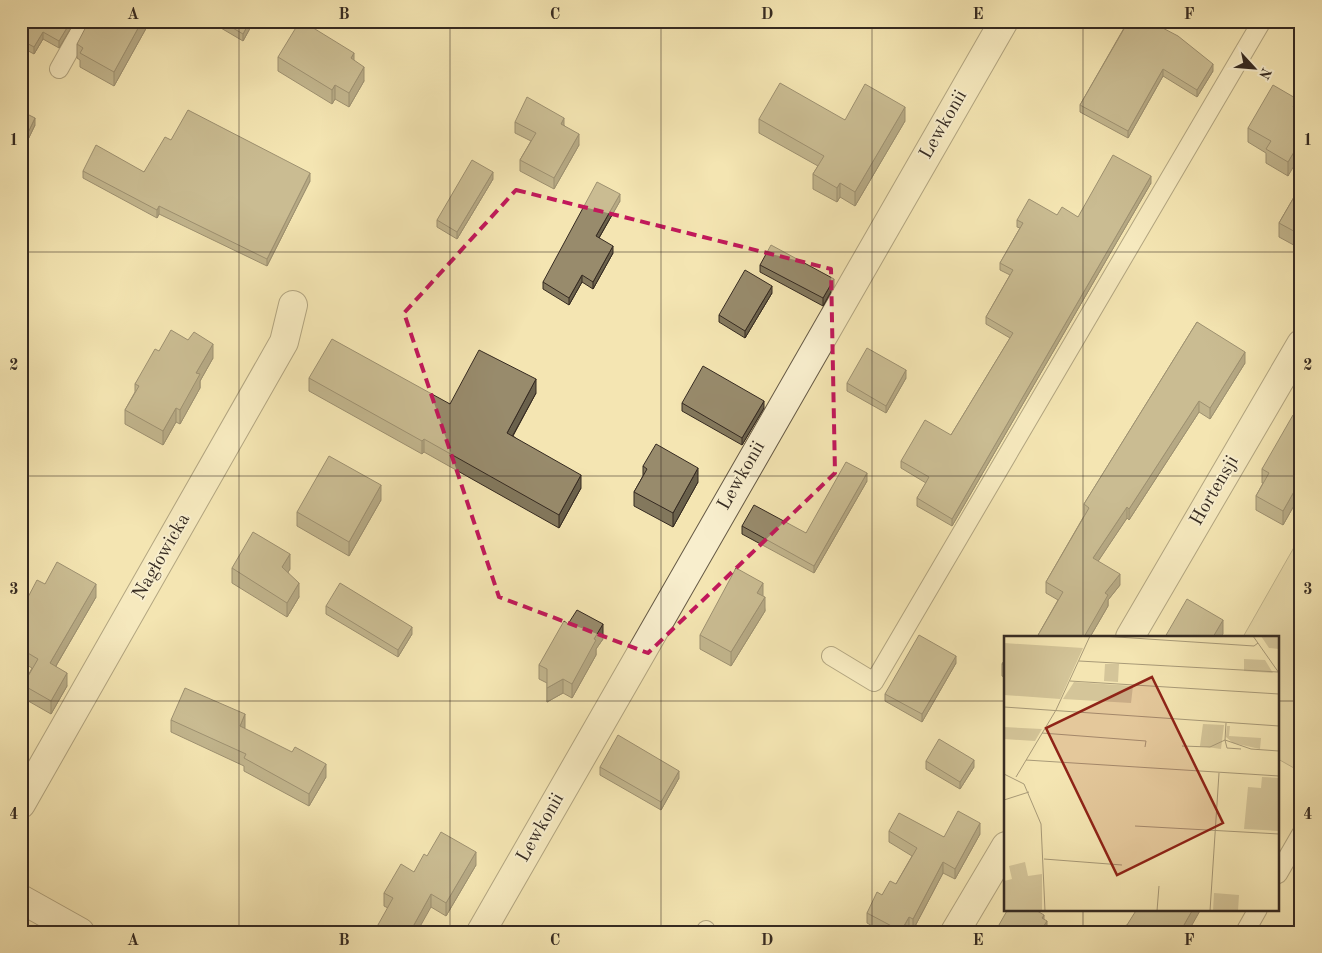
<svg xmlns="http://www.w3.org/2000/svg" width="1322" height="953" viewBox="0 0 1322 953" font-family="'Old Standard TT',serif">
	<rect width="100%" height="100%" fill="#f4e5b2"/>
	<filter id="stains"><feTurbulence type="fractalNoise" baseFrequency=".004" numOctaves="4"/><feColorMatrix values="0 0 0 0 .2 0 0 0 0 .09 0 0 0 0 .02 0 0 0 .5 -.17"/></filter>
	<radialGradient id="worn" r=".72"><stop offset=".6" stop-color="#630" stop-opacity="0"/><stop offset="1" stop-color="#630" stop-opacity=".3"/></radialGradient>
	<path fill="#d4c599" stroke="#84785d" d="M1301 535V772L1278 759V637H1243Z"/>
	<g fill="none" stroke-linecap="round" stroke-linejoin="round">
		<defs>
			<path id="lane" d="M59 69 86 21
				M831 656 874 682 1262 21
				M1278 874 1301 834
				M705 932 706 930
				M1245 932 1258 909"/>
			<path id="street" d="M1130 637 1301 344
				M21 804 284 342 293 305
				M21 899 80 932
				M481 932 1004 21
				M955 932 1006 846"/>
		</defs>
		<use href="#lane" stroke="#655945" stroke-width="20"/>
		<use href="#street" stroke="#655945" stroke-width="30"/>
		<use href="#lane" stroke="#f8eecd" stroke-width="18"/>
		<use href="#street" stroke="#f8eecd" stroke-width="28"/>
	</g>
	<path fill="#83785d" stroke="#352a21" d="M21 21H75L59 48 43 39 34 54 21 47Z
		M149 21V23L114 86 80 67V60L77 58V44Z
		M209 21H254L243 41Z
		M969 21H980L977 26Z
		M1113 21H1163L1160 27 1213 71 1197 97 1163 76 1128 138 1080 112V105L1124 28Z
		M278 57 354 60 364 81 349 107 335 99 332 104 278 71Z
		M1297 99 1288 176 1266 163V153L1248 142V128Z
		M21 111 35 125 23 150H21Z
		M759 119 845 120 905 121 855 206 840 197 837 202 813 189V174L818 166 759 133Z
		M515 122 564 125 579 145 554 189 520 171V160L531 141 515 133Z
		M171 140 310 181 267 266 159 214 157 218 83 178V171L144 172Z
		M493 179 457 239 437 227V220Z
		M1151 183 952 526 917 506V498L926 483 901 468V461L951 435 1010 338 986 324V317L1010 275 1000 270V263L1020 228 1017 227V220L1057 215 1078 217Z
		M1301 185V249L1279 237V223Z
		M620 201 599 238 613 253 593 289 582 282 569 305 543 289V282Z
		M760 265 834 286 823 306 760 272Z
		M772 293 745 338 719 322V315Z
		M1197 322 1245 363 1210 419 1199 412 1129 520 1127 518 1098 561 1120 585 1108 600V606L1090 637H1037L1058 600 1046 593V582L1084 516V504Z
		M159 351 213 358 200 381V388L180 424 176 422 163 445 125 424V410L135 392V384Z
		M309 378 450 404 536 393 513 436 581 488 559 528 424 452 422 454 309 391Z
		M906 378 886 413 847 391V383Z
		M682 403 764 408 742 445 682 411Z
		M1301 420V499L1298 503 1296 502 1283 525 1256 510V496L1263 483H1262V469Z
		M643 466 698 482 673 527 634 506V492L643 476Z
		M867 481 814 573 742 534V526L806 533Z
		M381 500 349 556 297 526V512Z
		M232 568 290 569 288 572 299 597 287 617 232 583Z
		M45 584 96 597 56 666 67 686 51 714 23 698V685L32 668 21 662V598L26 601Z
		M763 596 765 611 731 666 700 649V635Z
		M326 606 412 634 398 657 326 614Z
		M568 624 603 639 596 649V655L572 698 563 693 547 702V683L539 679V665Z
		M1006 658V678L1002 676V664Z
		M956 663 922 722 885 701V694Z
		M171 720 245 727 244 729 326 777 309 806 244 771V766L171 732Z
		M926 761 974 767 960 789 926 769Z
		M600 767 679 778 661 810 600 775Z
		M889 831 944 837 980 834 955 879 943 873 913 930 909 927 906 932H883L867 923V913L882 895 896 884 912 856 889 842Z
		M427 856 476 865 446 916 431 907 388 908 384 906V893L414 872Z"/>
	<path fill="#6a614c" stroke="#352a21" d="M71 21H75L59 48V41Z
		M142 21H149V23L114 86V72Z
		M250 21H254L243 41V34Z
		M977 21H980L977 26Z
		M1159 21H1163L1157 32V25Z
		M43 32V39L34 54V47Z
		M354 53V67L351 58Z
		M1213 64V71L1197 97V90Z
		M364 67V81L349 107V93Z
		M1163 69V76L1128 138V131Z
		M335 85V99L332 104V90Z
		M1297 99V113L1293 107Z
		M905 107V121L855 206V192Z
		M35 118V125L23 150V143Z
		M564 118V129L561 124Z
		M579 134V145L554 189V178Z
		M1301 140V154L1288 176V162Z
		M493 172V179L457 239V232Z
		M310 173V181L267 266V259Z
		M1151 176V183L952 526V519Z
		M840 183V197L837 202V188Z
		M620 194V201L596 243V236Z
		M159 206V214L157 218V210Z
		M613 246V253L593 289V282Z
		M582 275V282L569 305V298Z
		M834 279V286L823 306V298Z
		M772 286V293L745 338V331Z
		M213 344V358L200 381V388L180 424V410L196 373Z
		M1245 352V363L1210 419V408Z
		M906 370V378L886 413V406Z
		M536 379V393L507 446V433Z
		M764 401V408L742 445V438Z
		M1199 401V412L1129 520V509Z
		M176 408V422L163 445V431Z
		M424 439V452L422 454V441Z
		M698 468V482L673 527V513Z
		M867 473V481L814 573V566Z
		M581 475V488L559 528V515Z
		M381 485V500L349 556V542Z
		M1301 485V499L1298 503V489Z
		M1296 488V502L1283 525V511Z
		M1127 507V518L1093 569V558Z
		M290 554V569L282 581V567Z
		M1120 574V585L1108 600V606L1090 637H1084L1105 593Z
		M299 583V597L287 617V603Z
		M763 583V597L757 593Z
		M96 584V597L50 676V663Z
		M765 597V611L731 666V652Z
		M1223 620V634L1221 637H1213Z
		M603 624V639L596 649V655L572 698V684L594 639Z
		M412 627V634L398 657V650Z
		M956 656V663L922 722V714Z
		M67 673V686L51 714V701Z
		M563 679V693L547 702V688Z
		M245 714V727L240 739V726Z
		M974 760V767L960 789V782Z
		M326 764V777L309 806V794Z
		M679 771V778L661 810V802Z
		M980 823V834L955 879V869Z
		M476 852V865L446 916V903Z
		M943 862V873L913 930V919Z
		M431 894V907L417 932H410Z
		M1193 909H1201L1188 932H1180Z
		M1044 915V925L1047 921V932H1040L1042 918Z
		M909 917V927L906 932H901Z"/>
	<path fill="#988b6c" stroke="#352a21" d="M21 21H71L59 41 43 32 34 47 21 40Z
		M89 21H142L114 72 80 53 83 48 77 44Z
		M221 21H250L243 34Z
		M300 21H302L354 53 351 58 364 67 349 93 335 85 332 90 278 57Z
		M1126 21H1159L1157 25 1178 36 1213 64 1197 90 1163 69 1128 131 1080 105 1128 22Z
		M780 83 845 120 865 84 905 107 855 192 840 183 837 188 813 174 824 156 759 119Z
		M1273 85 1297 99 1293 107 1301 111V140L1288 162 1266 149 1271 141 1248 128Z
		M527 97 564 118 561 124 579 134 554 178 520 160 536 133 515 122Z
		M188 110 310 173 267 259 159 206 157 210 83 171 96 145 144 172 165 137 171 140Z
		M21 111 35 118 23 143 21 142Z
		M1113 155 1151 176 952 519 917 498 929 477 901 461 925 420 951 435 1013 333 986 317 1013 270 1000 263 1023 223 1017 220 1029 199 1057 215 1062 207 1078 217Z
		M472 160 493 172 457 232 437 220Z
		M597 182 620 194 596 236 613 246 593 282 582 275 569 298 543 282Z
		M1301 185V235L1279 223Z
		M771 245 834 279 823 298 760 265Z
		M745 270 772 286 745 331 719 315Z
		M1197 322 1245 352 1210 408 1199 401 1129 509 1127 507 1093 558 1120 574 1105 593 1108 595 1084 637H1037L1063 592 1046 582 1089 508 1084 504Z
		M171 330 188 340 194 332 213 344 196 373 200 374 180 410 176 408 163 431 125 410 139 386 135 384 155 349 159 351Z
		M332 339 450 404 479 350 536 379 507 433 581 475 559 515 424 439 422 441 309 378Z
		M867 348 906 370 886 406 847 383Z
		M703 366 764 401 742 438 682 403Z
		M1293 415 1301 420V485L1298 489 1296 488 1283 511 1256 496 1269 473 1262 469Z
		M656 444 698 468 673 513 634 492 647 469 643 466Z
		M329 456 381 485 349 542 297 512Z
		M846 462 867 473 814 566 742 526 754 505 806 533Z
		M253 532 290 554 282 567 299 583 287 603 232 568Z
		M57 562 96 584 50 663 67 673 51 701 23 685 38 659 21 649V598L26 601 37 580 45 584Z
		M736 568 763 583 757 593 765 597 731 652 700 635Z
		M340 583 412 627 398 650 326 606Z
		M1187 599 1223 620 1213 637H1165Z
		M577 610 603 624 594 639 596 640 572 684 563 679 547 688V669L539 665 564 621 568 624Z
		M919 635 956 656 922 714 885 694Z
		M1006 658V667L1002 664Z
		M185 688 245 714 240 726 292 752 295 747 326 764 309 794 244 758 246 754 171 720Z
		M618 735 679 771 661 802 600 767Z
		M939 739 974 760 960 782 926 761Z
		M958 811 980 823 955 869 943 862 913 919 909 917 901 931 867 913 877 892 882 895 890 881 896 884 917 848 889 831 899 813 944 837Z
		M441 832 476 852 446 903 431 894 410 932H374L393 898 384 893 401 864 414 872 424 854 427 856Z
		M1008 909H1034L1044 915 1042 918 1047 921 1040 932H995Z
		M1137 909H1193L1180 932H1107V931L1127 925Z
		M1296 920 1301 923V932H1290Z"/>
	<path d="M0 0H1322V953H0ZM516 190 831 269 835 473 648 653 499 597 404 313Z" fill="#f4e5b2" fill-opacity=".55" fill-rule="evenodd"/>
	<path fill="none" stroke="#c2185b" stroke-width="4" stroke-dasharray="10 6" stroke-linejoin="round" d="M516 190 831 269 835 473 648 653 499 597 404 313Z"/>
	<path fill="none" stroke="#352a21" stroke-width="1" stroke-opacity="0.55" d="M239 21V932M450 21V932M661 21V932M872 21V932M1083 21V637M21 252H1301M21 476H1301M21 701H1006M1278 701H1301M1083 909V932"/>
	<g text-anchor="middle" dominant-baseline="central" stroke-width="4" stroke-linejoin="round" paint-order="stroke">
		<g font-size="19" fill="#352a21" stroke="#f8eecd">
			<text transform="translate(944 125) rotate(-60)">Lewkonii</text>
			<text transform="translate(742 476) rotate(-60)">Lewkonii</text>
			<text transform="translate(1215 491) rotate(-60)">Hortensji</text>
			<text transform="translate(162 557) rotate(-60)">Nagłowicka</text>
			<text transform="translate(541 828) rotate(-60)">Lewkonii</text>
		</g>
	</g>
	<g transform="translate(1004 636)">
		<rect width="275" height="275" fill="#f4e5b2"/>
		<path d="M257 0H275V13L265 12ZM0 7 79 12 56 63 0 59ZM240 23 261 24 269 37 240 35ZM101 28H115L114 46 100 45ZM70 46 129 50 127 67 59 63ZM199 88 220 89 217 113 196 110ZM223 90H226L225 100 257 102 256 113 229 107 222 101ZM0 91 38 93 31 105 0 103ZM258 141 275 142V195L240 193 244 151 257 152ZM21 226 24 240 38 238V275H0V245L8 243 5 230ZM210 257 235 259 234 275H209Z" fill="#d4c599"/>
		<path fill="none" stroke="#a89a78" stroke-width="1" d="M98 0 250 10 254 7M249 0 275 37M75 25 274 36M66 45 275 58M0 71 275 90M222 87 221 104 247 113 275 115M38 97 142 105 141 111M221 104 223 112 237 113M178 110 206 111 221 104M22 124 275 140M0 138 20 148 37 188 41 275M12 141 52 74 86 0M0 164 25 156M131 190 275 198M40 223 118 229M153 275 155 250M206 275 215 137"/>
		<path fill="#8f2418" fill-opacity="0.15" stroke="#8f2418" stroke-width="2.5" d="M148 41 219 187 113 239 42 92Z"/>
		<rect width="275" height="275" fill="none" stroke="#352a21" stroke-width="2.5"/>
	</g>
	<rect width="1322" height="953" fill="none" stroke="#f4e5b2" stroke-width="55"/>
	<g transform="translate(1254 68) rotate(116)" stroke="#f8eecd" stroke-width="4" paint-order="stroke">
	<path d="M0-4L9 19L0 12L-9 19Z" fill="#352a21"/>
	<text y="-8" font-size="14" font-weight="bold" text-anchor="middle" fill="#352a21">N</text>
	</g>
	<rect x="28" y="28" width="1266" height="898" fill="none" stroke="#352a21" stroke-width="2"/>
	<g font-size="16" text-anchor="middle" font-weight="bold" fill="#352a21">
		<text x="133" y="19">A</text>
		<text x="344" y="19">B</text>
		<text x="555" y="19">C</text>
		<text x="767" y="19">D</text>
		<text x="978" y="19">E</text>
		<text x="1189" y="19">F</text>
		<text x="14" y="145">1</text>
		<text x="1308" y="145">1</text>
		<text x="14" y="370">2</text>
		<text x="1308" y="370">2</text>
		<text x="14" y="594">3</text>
		<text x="1308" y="594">3</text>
		<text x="14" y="819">4</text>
		<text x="1308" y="819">4</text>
		<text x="133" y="945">A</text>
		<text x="344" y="945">B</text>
		<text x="555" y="945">C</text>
		<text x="767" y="945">D</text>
		<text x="978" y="945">E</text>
		<text x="1189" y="945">F</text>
	</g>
	<rect width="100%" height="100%" filter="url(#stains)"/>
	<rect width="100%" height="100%" fill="url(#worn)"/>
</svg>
